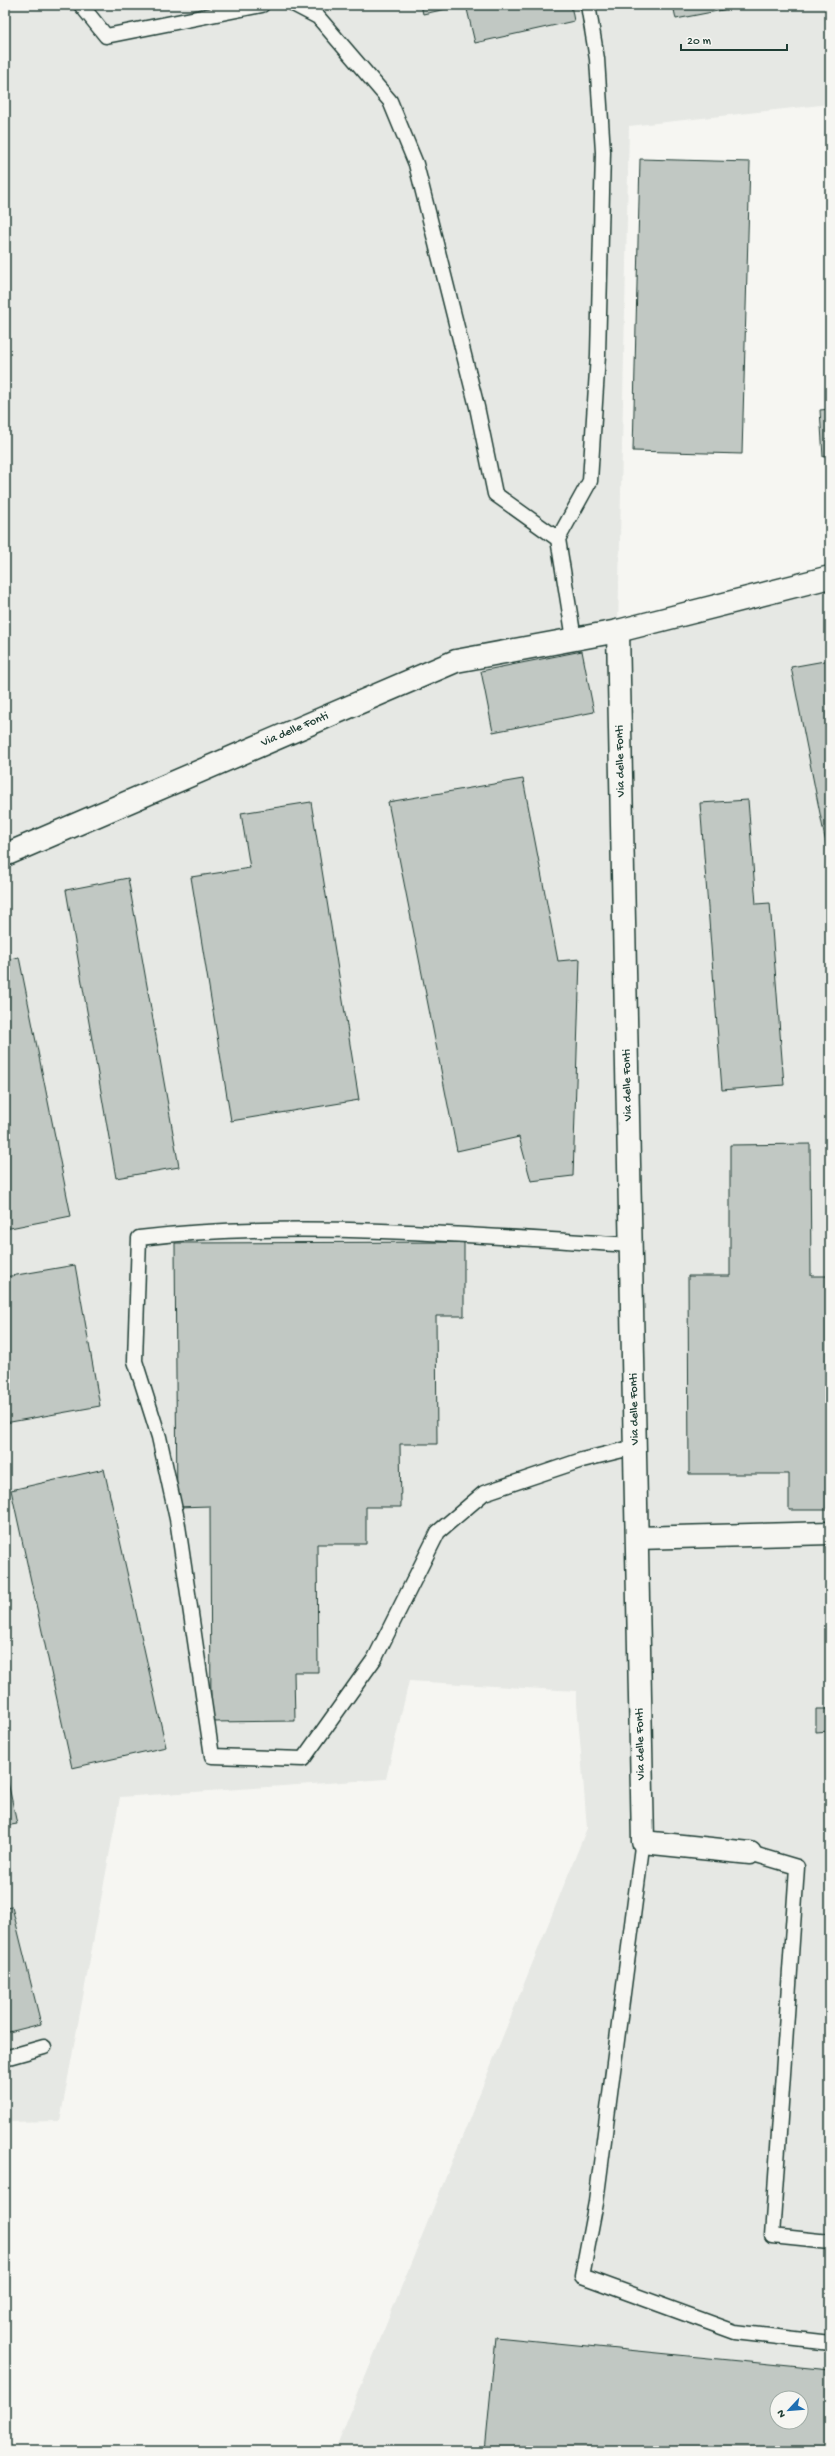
<svg xmlns="http://www.w3.org/2000/svg" width="835" height="2456" viewBox="0 0 835 2456" font-family="'Gochi Hand',sans-serif">
	<rect width="100%" height="100%" fill="#f6f6f2"/>
	<filter id="ink" filterUnits="userSpaceOnUse"><feTurbulence type="fractalNoise" baseFrequency=".025" numOctaves="2"/><feDisplacementMap in="SourceGraphic" scale="8" xChannelSelector="R" yChannelSelector="G"/><feConvolveMatrix kernelMatrix="1 2 1 2 8 2 1 2 1" color-interpolation-filters="sRGB"/></filter>
	<g filter="url(#ink)">
		<path fill="#e6e8e4" fill-rule="evenodd" d="M5 5H830V104L629 126 618 631 830 577V2451H335L587 1828 576 1691 409 1681 386 1779 120 1797 60 2121 5 2122V2137ZM777 2398H801V2422H777Z"/>
		<path fill="#c1c8c3" stroke="#1f3d34" fill-rule="evenodd" d="M421 5H465L423 14Z
			M466 5H571L574 21 475 43Z
			M673 5H738V7L676 19Z
			M640 159 750 162 742 454 633 451Z
			M830 409V456L823 457 820 410Z
			M582 651 594 712 493 732 481 671Z
			M830 660V864L791 667Z
			M523 779 558 961 580 959 573 1176 531 1181 519 1137 457 1151 388 802Z
			M748 800 756 904 770 903 784 1085 722 1090 700 803Z
			M311 802 359 1100 231 1121 191 877 250 868 241 813Z
			M128 878 179 1167 116 1178 66 890Z
			M19 957 71 1216 5 1229V960Z
			M810 1144 811 1276H830V1510H789V1474H689L688 1276H730V1145Z
			M464 1242V1316H436L437 1444H400L401 1507H366V1544H317L318 1672H294L295 1721 211 1722 210 1506 177 1507 175 1243Z
			M75 1265 100 1406 5 1423V1277Z
			M104 1469 166 1747 72 1768 11 1490Z
			M816 1709H830V1731L816 1732Z
			M5 1768 17 1824 5 1826Z
			M12 1907 41 2024 5 2033V1908Z
			M496 2337 830 2370V2451H485ZM777 2398H801V2422H777Z"/>
		<g fill="none" stroke-linecap="round" stroke-linejoin="round">
			<defs>
				<path id="service" d="M81 5 106 36 262 5
					M295 5 318 17 390 101 416 164 477 407 495 494 558 539 574 639
					M558 539 590 481 598 355 603 152 597 59 588 5
					M631 1245C470 1236 299 1219 139 1238L135 1361 159 1437 177 1519 212 1756 303 1759 375 1658 438 1532 484 1493 582 1460 635 1447
					M643 1839 596 2202 582 2276 735 2332 830 2343
					M750 1853 797 1867 772 2236 830 2242
					M5 2058 44 2047"/>
				<path id="minor" d="M618 631 643 1842 750 1853
					M637 1538 830 1533"/>
				<path id="tertiary" d="M5 855 456 661 618 631 830 577"/>
			</defs>
			<use href="#service" stroke="#1f3d34" stroke-width="17"/>
			<use href="#minor" stroke="#1f3d34" stroke-width="25"/>
			<use href="#tertiary" stroke="#1f3d34" stroke-width="25"/>
			<use href="#service" stroke="#f6f6f2" stroke-width="14"/>
			<use href="#minor" stroke="#f6f6f2" stroke-width="22"/>
			<use href="#tertiary" stroke="#f6f6f2" stroke-width="22"/>
		</g>
	</g>
	<g text-anchor="middle" dominant-baseline="central" stroke-width="3.5" stroke-linejoin="round" paint-order="stroke">
		<g font-size="12" fill="#1f3d34" stroke="#f6f6f2">
			<text transform="translate(295 730) rotate(-23)">Via delle Fonti</text>
			<text transform="translate(621 761) rotate(-91)">Via delle Fonti</text>
			<text transform="translate(628 1085) rotate(-91)">Via delle Fonti</text>
			<text transform="translate(635 1409) rotate(-91)">Via delle Fonti</text>
			<text transform="translate(641 1744) rotate(-91)">Via delle Fonti</text>
		</g>
	</g>
	<rect width="835" height="2456" fill="none" stroke="#f6f6f2" stroke-width="20"/>
	<rect x="10" y="10" width="815" height="2436" fill="none" stroke="#1f3d34" stroke-width="1.5" filter="url(#ink)"/>
	<g transform="translate(789 2410) rotate(244)"><circle r="19" fill="#f6f6f2" stroke="#a0aca6"/>
	<path d="M0-3L7 15L0 10L-7 15Z" fill="#1f6fb2"/>
	<text y="-6" font-size="11" font-weight="bold" text-anchor="middle" fill="#1f3d34">N</text>
	</g>
	<path d="M681 44v6h106v-6" fill="none" stroke="#1f3d34" stroke-width="2"/>
	<text x="687" y="44" font-size="12" fill="#1f3d34" stroke="#f6f6f2" stroke-width="3" paint-order="stroke">20 m</text>
</svg>
